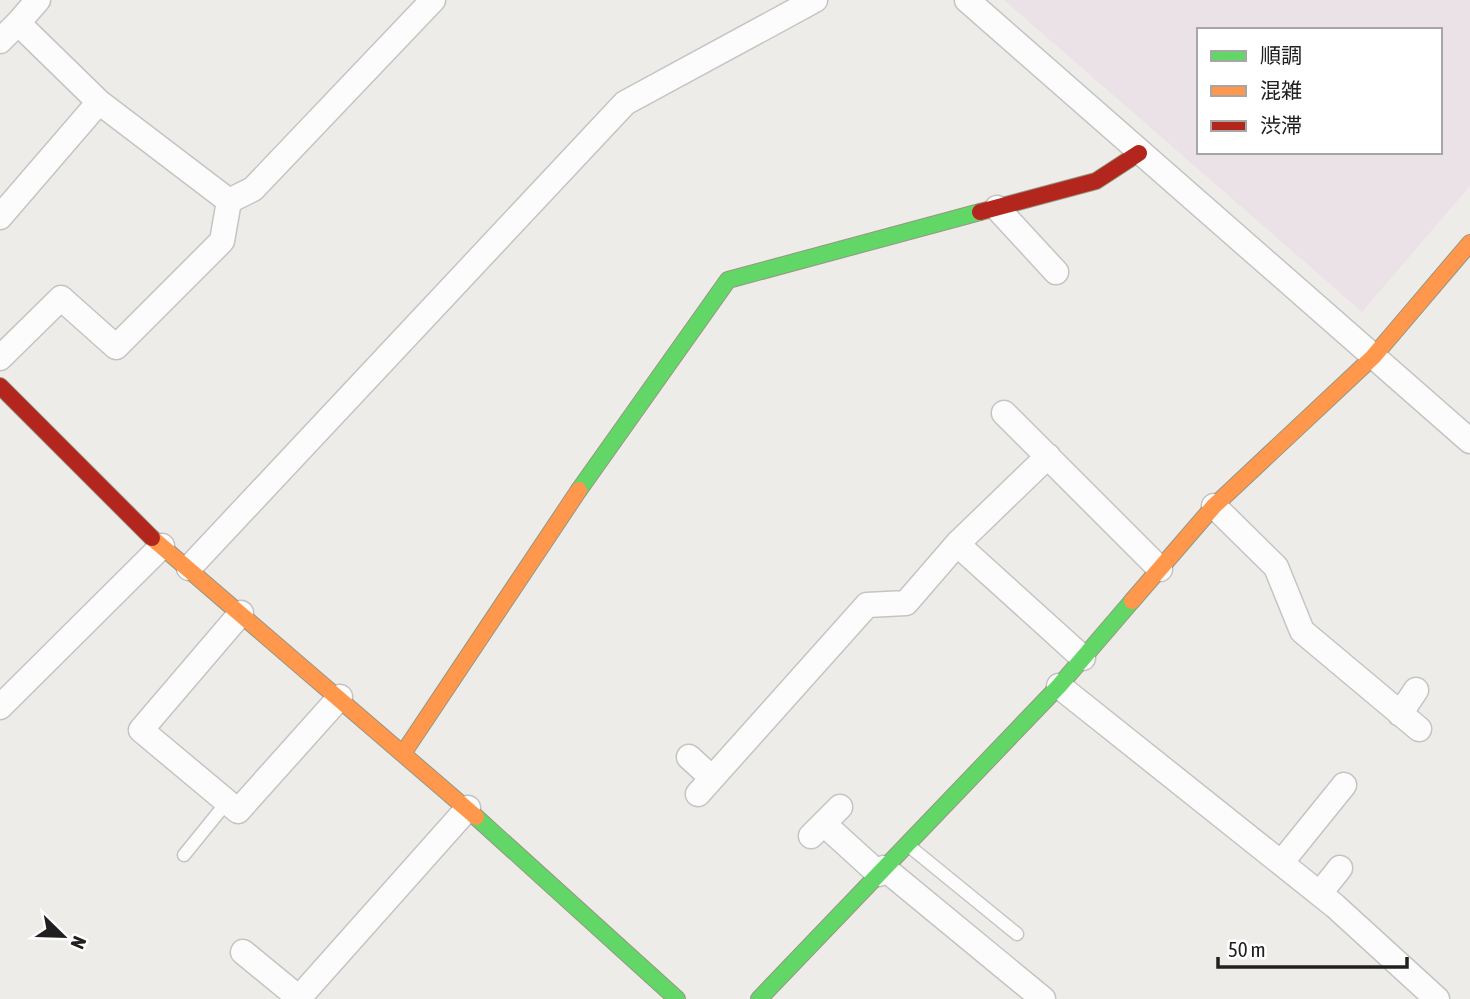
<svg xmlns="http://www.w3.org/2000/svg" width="1470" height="999" viewBox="0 0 1470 999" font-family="'Asap Condensed','Noto Sans JP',sans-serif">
	<rect width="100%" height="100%" fill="#eeece9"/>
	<path fill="#ebe2e7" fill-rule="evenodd" d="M1004 0H1470V186L1362 312ZM1199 30H1440V152H1199Z"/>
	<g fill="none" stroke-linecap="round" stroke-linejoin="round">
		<defs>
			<path id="lane" d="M909 846 1017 934
				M184 855 227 802"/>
			<path id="street" d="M38 0 18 23 99 102 229 201
				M967 0 1470 441
				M0 41 18 23
				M229 201 253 189 433 0
				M997 208 1056 272
				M0 217 99 102
				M0 358 61 298 116 347 222 241 229 201
				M1004 413 1160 569
				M1214 506 1276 567 1302 631 1419 729
				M957 544 1083 658
				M189 568 625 103 815 0
				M241 613 141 730 238 811 340 697
				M1059 686 1335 906 1437 999
				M0 707 162 546
				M1400 714 1416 690
				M689 757 712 778
				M698 794 867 605 906 603 957 544 1048 456
				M824 824 879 874
				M811 836 840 807
				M1281 863 1344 785
				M884 868 1043 999
				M1320 893 1340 868
				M243 952 299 998
				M298 999 468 808"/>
			<path id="fast" d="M579 490 728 280 980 212
				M476 817 677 999
				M759 999 1059 686 1132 601"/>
			<path id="slow" d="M152 538 476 817
				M1132 601 1214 506 1373 357 1470 243
				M404 752 579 490"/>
			<path id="jam" d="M980 212 1096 181 1139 153
				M0 386 152 538"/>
		</defs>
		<use href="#lane" stroke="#c5c4c3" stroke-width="15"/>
		<use href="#street" stroke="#c5c4c3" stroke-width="27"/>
		<use href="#fast" stroke="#959782" stroke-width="18"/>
		<use href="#slow" stroke="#959782" stroke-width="18"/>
		<use href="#jam" stroke="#959782" stroke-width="18"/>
		<use href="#lane" stroke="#fcfcfc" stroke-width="12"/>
		<use href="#street" stroke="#fcfcfc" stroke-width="24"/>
		<use href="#fast" stroke="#63d668" stroke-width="16"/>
		<use href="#slow" stroke="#ff974d" stroke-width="16"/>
		<use href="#jam" stroke="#b3261e" stroke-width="16"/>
	</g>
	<rect x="1197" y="28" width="245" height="126" fill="#ffffff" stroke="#a6a6a6" stroke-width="2"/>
	<rect x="1211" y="51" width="35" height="10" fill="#63d668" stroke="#a6a6a6" stroke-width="2"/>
	<text x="1260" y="63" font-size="21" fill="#202020">順調</text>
	<rect x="1211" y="86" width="35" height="10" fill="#ff974d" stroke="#a6a6a6" stroke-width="2"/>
	<text x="1260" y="98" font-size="21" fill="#202020">混雑</text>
	<rect x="1211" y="121" width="35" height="10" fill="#b3261e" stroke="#a6a6a6" stroke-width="2"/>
	<text x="1260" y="133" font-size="21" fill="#202020">渋滞</text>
	<g transform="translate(63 936) rotate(113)" stroke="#ffffff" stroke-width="5" paint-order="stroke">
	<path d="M0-5L12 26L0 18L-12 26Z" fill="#202020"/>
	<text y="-10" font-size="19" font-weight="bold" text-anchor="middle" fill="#202020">N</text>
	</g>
	<path d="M1218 957v10h189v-10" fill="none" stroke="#202020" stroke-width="3.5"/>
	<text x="1228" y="957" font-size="21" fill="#202020" stroke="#ffffff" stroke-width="5" paint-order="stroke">50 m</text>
</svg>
